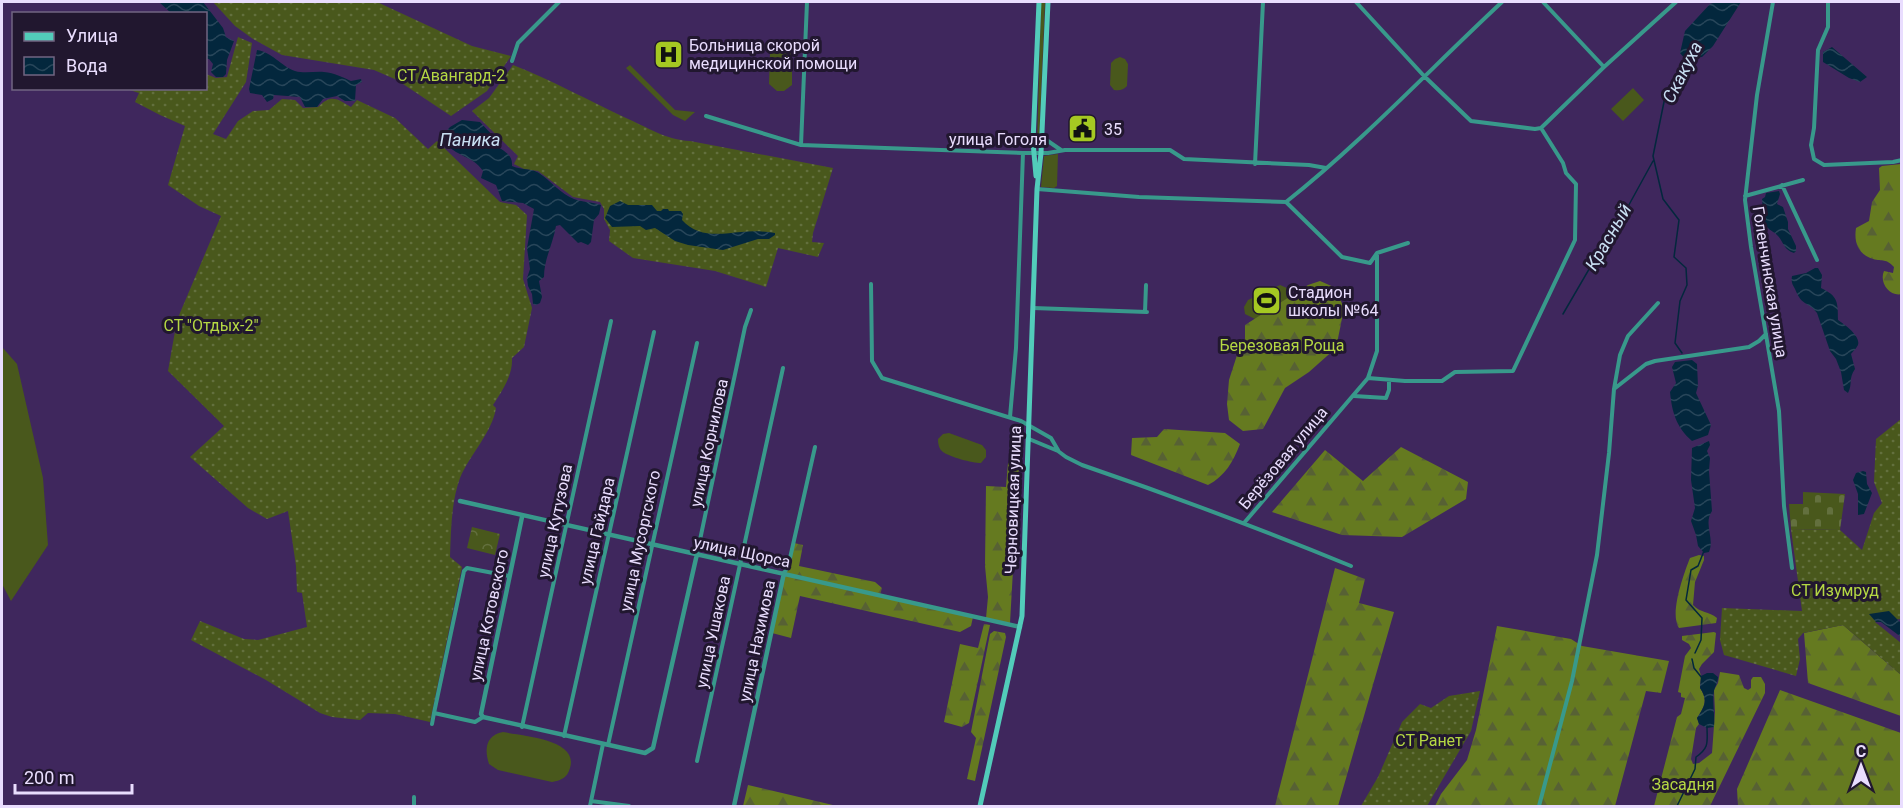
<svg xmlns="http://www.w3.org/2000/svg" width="1903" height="808" viewBox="0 0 1903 808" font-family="Roboto,sans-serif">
	<defs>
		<pattern id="forest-firs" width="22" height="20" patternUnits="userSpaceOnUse" patternTransform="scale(1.5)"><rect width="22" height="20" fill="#657a20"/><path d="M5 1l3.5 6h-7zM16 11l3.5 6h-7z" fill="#576134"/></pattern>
		<pattern id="cemetery-stones" width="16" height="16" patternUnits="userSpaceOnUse" patternTransform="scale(1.5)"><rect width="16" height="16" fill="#49581c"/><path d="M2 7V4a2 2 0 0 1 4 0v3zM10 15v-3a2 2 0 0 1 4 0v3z" fill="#63703e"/></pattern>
		<pattern id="park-crowns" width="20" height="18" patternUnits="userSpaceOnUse" patternTransform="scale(1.5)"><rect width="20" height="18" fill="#49581c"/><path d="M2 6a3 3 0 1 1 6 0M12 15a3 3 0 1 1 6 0" fill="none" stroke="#63703e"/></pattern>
		<pattern id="garden-dots" width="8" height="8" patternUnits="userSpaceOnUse" patternTransform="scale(1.5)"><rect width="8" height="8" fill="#49581c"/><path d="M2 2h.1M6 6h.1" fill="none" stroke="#63703e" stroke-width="1.8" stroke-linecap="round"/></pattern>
		<pattern id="water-waves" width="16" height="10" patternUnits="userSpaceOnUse" patternTransform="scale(1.5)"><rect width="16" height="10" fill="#03273d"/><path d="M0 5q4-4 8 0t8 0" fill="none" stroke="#28465a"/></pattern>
	</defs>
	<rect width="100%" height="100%" fill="#3f275d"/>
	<path fill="#49581c" d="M1041 2H1045L1039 142 1037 144Z
		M780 46H786L792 52V85L784 91H777L769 84 770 53 773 49Z
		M1120 57 1125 59 1128 64 1127 86C1123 90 1120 91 1114 90L1110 85 1111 63 1115 59Z
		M630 65 675 110 695 112 685 121 673 115 626 68Z
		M1633 88 1644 100 1623 121 1611 109Z
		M1058 154 1057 186 1054 188 1041 187 1044 156Z
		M1280 285 1287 288 1290 297 1255 319 1245 314 1244 307 1248 300Z
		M2 347 17 364 43 478 48 545 11 601 2 584Z
		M949 433 982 445 986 450V457L981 463C972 463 950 457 943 452 939 449 938 444 938 439L943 434Z
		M503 732C523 736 579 739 570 768 567 778 562 780 552 782L498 770 489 764C484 749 486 735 503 732Z"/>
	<path fill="url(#forest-firs)" d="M1901 164 1902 294C1889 297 1879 282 1884 271L1893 273 1894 267C1886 258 1883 262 1873 259 1857 254 1854 241 1856 228L1869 221 1872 202 1880 190 1879 168 1882 166Z
		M1320 281 1336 288 1344 309 1336 348 1309 372 1285 388 1263 429 1243 431 1229 420 1227 404 1229 380 1239 349 1245 339V325L1308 285Z
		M1164 429 1225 433 1240 444C1233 462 1225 476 1208 485L1131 455 1132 438 1157 437Z
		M1401 447 1468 482 1466 499 1402 537 1342 535 1272 512 1325 450 1363 481Z
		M1008 463 1019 464 1010 623 986 618 988 597 985 566 986 486 1006 487Z
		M794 543 803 545 799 566 875 582 882 588 880 595 973 617 971 626 960 632 800 596 791 638 772 633 784 573Z
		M1699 555 1704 556V560L1695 582 1693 605C1700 613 1709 611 1717 618L1716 623 1679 628C1669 614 1684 573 1690 558Z
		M1335 568 1365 579 1359 603 1394 612 1338 806H1275Z
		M984 624 990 625 969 723 962 727 944 722 960 644 978 648Z
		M1843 625 1901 675V716L1808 683 1804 633Z
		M1497 626 1571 639 1582 646 1669 661 1661 693 1646 691 1615 806H1435L1441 794 1467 760 1476 730Z
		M994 631 1005 633 1006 637 975 781 967 779 976 738 971 732 990 634Z
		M1714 632 1716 633 1714 652 1702 664 1699 669 1701 676 1700 688C1708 700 1705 706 1697 718L1699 724 1696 728 1691 759 1693 764 1699 763 1712 753 1715 712 1714 690 1718 683 1720 672 1739 675 1744 688 1748 690 1751 688V680L1753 677H1761L1765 684V693L1710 806H1654L1677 717 1681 714 1685 698 1681 697V693L1678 692 1685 656 1691 648 1689 644 1682 640V636Z
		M1780 690 1901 733V806H1738L1737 789Z
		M748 785 837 806H743Z"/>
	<path fill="url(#cemetery-stones)" d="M1803 492 1845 494 1840 530 1791 529 1789 504H1803Z"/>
	<path fill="url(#park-crowns)" d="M472 527 500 534 495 555 467 548Z"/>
	<path fill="url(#garden-dots)" d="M213 2H377L472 46 511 56 487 91 451 116 397 80 374 70 282 55 253 39 235 26Z
		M238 37 252 43 246 82 213 134 226 139 238 121 253 111 269 110 282 99 295 100 303 108 318 107C331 94 336 98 351 107L357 100 395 118 428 149 437 141 500 202 516 205 527 215 523 279 532 308 524 347 512 358C513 375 502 391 493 405L496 408C492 433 470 454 460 478 451 503 451 531 450 557L462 567 430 722 395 714 368 713 360 720 332 717 320 713 266 680 191 640 200 621 244 639 258 640 307 627 302 593 297 592 296 566 288 511 267 519 248 508 190 457 224 426 168 371 177 320 221 216 199 206 168 185 185 126 160 115 135 102 139 93 127 89 206 88V74L216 78 227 77Z
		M513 65C551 80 588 100 626 118 647 127 666 140 690 141L833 168 813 233 812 242 824 243 818 257 778 248 766 287 715 271 633 258 609 241 610 230 604 219V209L600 202 573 197 538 171 524 169 514 164 518 156 472 111 489 98Z
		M1901 419V619L1875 622 1901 643V675L1843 625 1803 633 1798 639 1800 659 1796 676 1724 655 1720 640 1722 608 1802 611 1791 529 1840 530 1862 550 1874 513 1882 503 1874 482 1876 439Z
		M1480 691 1471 731 1427 806H1361L1378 777 1402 722 1420 704 1431 708 1449 696Z"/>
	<path fill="url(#water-waves)" d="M159 2H203L223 28 226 37 234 41 227 60 226 74 223 77H216L211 72 213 64 209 59H206V14L171 13Z
		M1716 2H1741L1713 46 1702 57 1685 59 1680 53 1685 31 1710 4Z
		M1832 47 1867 77 1860 82 1849 78 1823 62V52Z
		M257 50C272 52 281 66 295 71 305 74 315 71 324 72 335 73 342 77 351 81L361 79 362 82 356 85 355 101H345L337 96 323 99 317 107H305L300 97 274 95 273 99 267 102 262 95 250 93 249 89Z
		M462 120 480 122 496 139V145C504 152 513 154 512 166 521 170 531 168 539 173 551 181 561 194 574 199 582 202 592 202 601 205L599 214 594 220 591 242 588 245 581 242 578 243 560 225 556 226C553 244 544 259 544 277L539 281 542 297 540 303 536 305 533 304 532 294 528 286 527 278 530 269 527 248 534 209 523 203 502 201 496 185 481 178 483 171C473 155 451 156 441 137L450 127Z
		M1779 191 1780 194 1777 204 1783 207 1788 222V229L1796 246V251L1794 253C1784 250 1784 243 1778 236 1775 232 1770 231 1767 227 1762 220 1763 207 1762 199L1765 197 1766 193Z
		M620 201 628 205H652L657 211H661L663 209H668L669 211H681L683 214 682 220C698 238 720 234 741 232 752 231 763 231 775 233V235L769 239H758L723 250 688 245 675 241 655 228 646 230 640 226 612 227 605 218 610 206Z
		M1815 268H1818L1822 275 1821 288C1838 296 1838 302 1838 320 1844 324 1861 336 1858 345 1856 349 1853 351 1851 354L1855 369C1848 379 1853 384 1848 393L1844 390 1841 372 1836 359 1830 351 1817 313C1808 301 1802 307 1795 289 1792 284 1791 282 1792 276L1806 273Z
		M1692 360 1697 364 1698 386 1696 393 1711 425 1708 435 1692 441C1676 427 1672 412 1670 392L1676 383 1672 367 1675 362Z
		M1709 441 1710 445 1707 451 1710 458 1709 471 1712 511C1703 524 1715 538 1709 552L1704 553 1698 546 1696 535 1691 521 1695 508 1691 480 1692 448Z
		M1863 471 1866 472 1867 484 1872 493 1864 514 1858 515V494L1853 480 1856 473Z
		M1889 611 1901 623V637L1881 622H1876L1869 614Z
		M1707 673H1713L1718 677C1718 683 1715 686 1714 691 1712 700 1715 715 1714 727L1707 728 1699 724 1697 718C1705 706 1708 700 1700 688L1701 676Z"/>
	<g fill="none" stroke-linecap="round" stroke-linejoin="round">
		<path stroke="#03273d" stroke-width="1.5" d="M1563 314 1606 240 1625 212 1653 161
			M1682 353 1675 343 1680 301 1687 285 1686 268 1674 257 1679 220 1663 199 1653 156 1665 97 1686 58
			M1695 653 1701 640 1702 618 1686 600 1691 570 1698 566 1704 551
			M1692 659 1694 668 1702 678
			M1677 806 1695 769 1696 757C1710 747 1707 742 1707 726"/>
		<path stroke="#38998b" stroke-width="4" d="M1356 2 1424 76 1471 121 1535 129 1541 128
			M1543 2 1604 67
			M1773 2 1757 95 1745 200 1751 247 1779 411 1784 506 1792 568
			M1828 2V27L1818 50 1814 128 1811 145 1814 159 1824 165 1893 162 1902 160
			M512 61 518 43 559 2
			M706 116 801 145 1023 153H1048L1065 150H1170L1184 159 1309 165 1326 168
			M1541 128 1604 67 1676 2
			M1042 137 1061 150
			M801 145 807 2
			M1255 164 1263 2
			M1782 185 1817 260
			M1037 189 1139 197 1286 202C1363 141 1431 68 1502 2
			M1745 196 1803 180
			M1286 202 1342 257 1370 263 1377 253
			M871 284 872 361 882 378 1021 421 1051 438 1058 450
			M1033 308 1147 312
			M1145 312 1146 285
			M1368 378 1405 381H1442L1455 372 1513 371 1575 240 1576 184 1566 173 1563 163 1541 128
			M1614 389 1646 364 1655 361 1749 347 1759 341 1766 334
			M1354 396 1386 398 1389 390V380
			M1010 417 1016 348 1023 153
			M1029 439 1058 451 1066 457 1082 465C1173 496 1263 530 1351 566
			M1244 523 1368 378 1377 351V253L1408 243
			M697 554 745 327 751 310
			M784 573 788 567 815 447
			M434 713 464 571 467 568 509 576
			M432 724 434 713 475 722 483 717
			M522 727 611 321
			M564 736 654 332
			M608 745 697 343
			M697 761 783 368
			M591 801 629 806
			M414 806V797
			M590 806 603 744
			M1539 806 1572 681 1597 555 1609 453 1614 389 1620 355 1628 336 1658 303"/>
		<path stroke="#38998b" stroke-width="4.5" d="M460 501 1020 627
			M522 517 481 714 483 717 645 753 653 748 697 554
			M734 806 784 573"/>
		<path stroke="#52ccba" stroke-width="5" d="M1036 176 1033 142 1039 2
			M980 806 1022 616 1037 189 1041 153 1048 2"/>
	</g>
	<defs>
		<symbol id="hospital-square" viewBox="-11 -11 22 22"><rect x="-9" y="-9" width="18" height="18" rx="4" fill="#a5c822" stroke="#21172f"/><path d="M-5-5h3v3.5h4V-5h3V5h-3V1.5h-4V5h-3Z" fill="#111"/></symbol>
		<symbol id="civic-square" viewBox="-11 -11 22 22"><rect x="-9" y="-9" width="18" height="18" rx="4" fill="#a5c822" stroke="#21172f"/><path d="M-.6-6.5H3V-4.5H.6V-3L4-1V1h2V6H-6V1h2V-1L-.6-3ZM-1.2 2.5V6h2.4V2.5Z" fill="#111"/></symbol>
		<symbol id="stadium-square" viewBox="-11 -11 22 22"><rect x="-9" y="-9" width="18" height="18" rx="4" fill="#a5c822" stroke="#21172f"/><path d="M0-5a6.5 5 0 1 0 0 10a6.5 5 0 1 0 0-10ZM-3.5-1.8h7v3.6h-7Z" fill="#111"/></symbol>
	</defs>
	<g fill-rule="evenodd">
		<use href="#hospital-square" x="652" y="38" width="33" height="33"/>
		<use href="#civic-square" x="1066" y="112" width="33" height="33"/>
		<use href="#stadium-square" x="1250" y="284" width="33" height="33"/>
	</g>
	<g text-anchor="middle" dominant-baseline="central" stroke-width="6" stroke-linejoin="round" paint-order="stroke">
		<g font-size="16" fill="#e9ddfe" stroke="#21172f" text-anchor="start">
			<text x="689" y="45">Больница скорой<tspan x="689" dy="18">медицинской помощи</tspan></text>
			<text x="1104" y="129">35</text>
			<text x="1288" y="292">Стадион<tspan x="1288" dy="18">школы №64</tspan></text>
		</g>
		<g font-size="16" fill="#b5d843" stroke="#21172f">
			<text x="451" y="75">СТ Авангард-2</text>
			<text x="211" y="325">СТ "Отдых-2"</text>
			<text x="1282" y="345">Березовая Роща</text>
			<text x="1835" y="590">СТ Изумруд</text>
			<text x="1429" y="740">СТ Ранет</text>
			<text x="1683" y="784">Засадня</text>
		</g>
		<g font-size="16" fill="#e9ddfe" stroke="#21172f">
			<text x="998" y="139">улица Гоголя</text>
			<text transform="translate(1770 282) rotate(81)">Голенчинская улица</text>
			<text transform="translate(709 443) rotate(-78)">улица Корнилова</text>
			<text transform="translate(1283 458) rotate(-50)">Берёзовая улица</text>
			<text transform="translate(1013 500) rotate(-88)">Черновицкая улица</text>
			<text transform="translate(555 521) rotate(-78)">улица Кутузова</text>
			<text transform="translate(597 531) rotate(-77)">улица Гайдара</text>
			<text transform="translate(640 541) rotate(-78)">улица Мусоргского</text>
			<text transform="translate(742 552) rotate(12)">улица Щорса</text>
			<text transform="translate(489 615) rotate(-78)">улица Котовского</text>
			<text transform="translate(713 632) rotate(-78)">улица Ушакова</text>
			<text transform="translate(757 641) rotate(-78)">улица Нахимова</text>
		</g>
		<g font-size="18" font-style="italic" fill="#c9e0f3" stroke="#21172f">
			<text transform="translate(1682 72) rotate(-63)">Скакуха</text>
			<text x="470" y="139">Паника</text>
			<text transform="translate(1608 237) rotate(-60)">Красный</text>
		</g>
	</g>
	<rect width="1903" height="808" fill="none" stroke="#e9ddfe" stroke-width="6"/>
	<rect x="12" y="12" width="195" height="78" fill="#21172f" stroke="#716682" stroke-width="1.5"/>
	<rect x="24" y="32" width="30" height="9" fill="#52ccba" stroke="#716682" stroke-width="1.5"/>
	<text x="66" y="42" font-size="18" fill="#e9ddfe">Улица</text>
	<rect x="24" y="57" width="30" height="18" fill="url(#water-waves)" stroke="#716682" stroke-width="1.5"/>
	<text x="66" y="72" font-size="18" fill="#e9ddfe">Вода</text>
	<g transform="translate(1861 766)" stroke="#21172f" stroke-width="4.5" paint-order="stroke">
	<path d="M0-4.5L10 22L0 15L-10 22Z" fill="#e9ddfe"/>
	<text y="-9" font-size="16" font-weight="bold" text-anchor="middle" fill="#e9ddfe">С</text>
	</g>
	<path d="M15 784v9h117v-9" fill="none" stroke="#e9ddfe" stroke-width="3"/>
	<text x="24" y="784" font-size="18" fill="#e9ddfe" stroke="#21172f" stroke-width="4.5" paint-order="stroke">200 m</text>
</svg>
